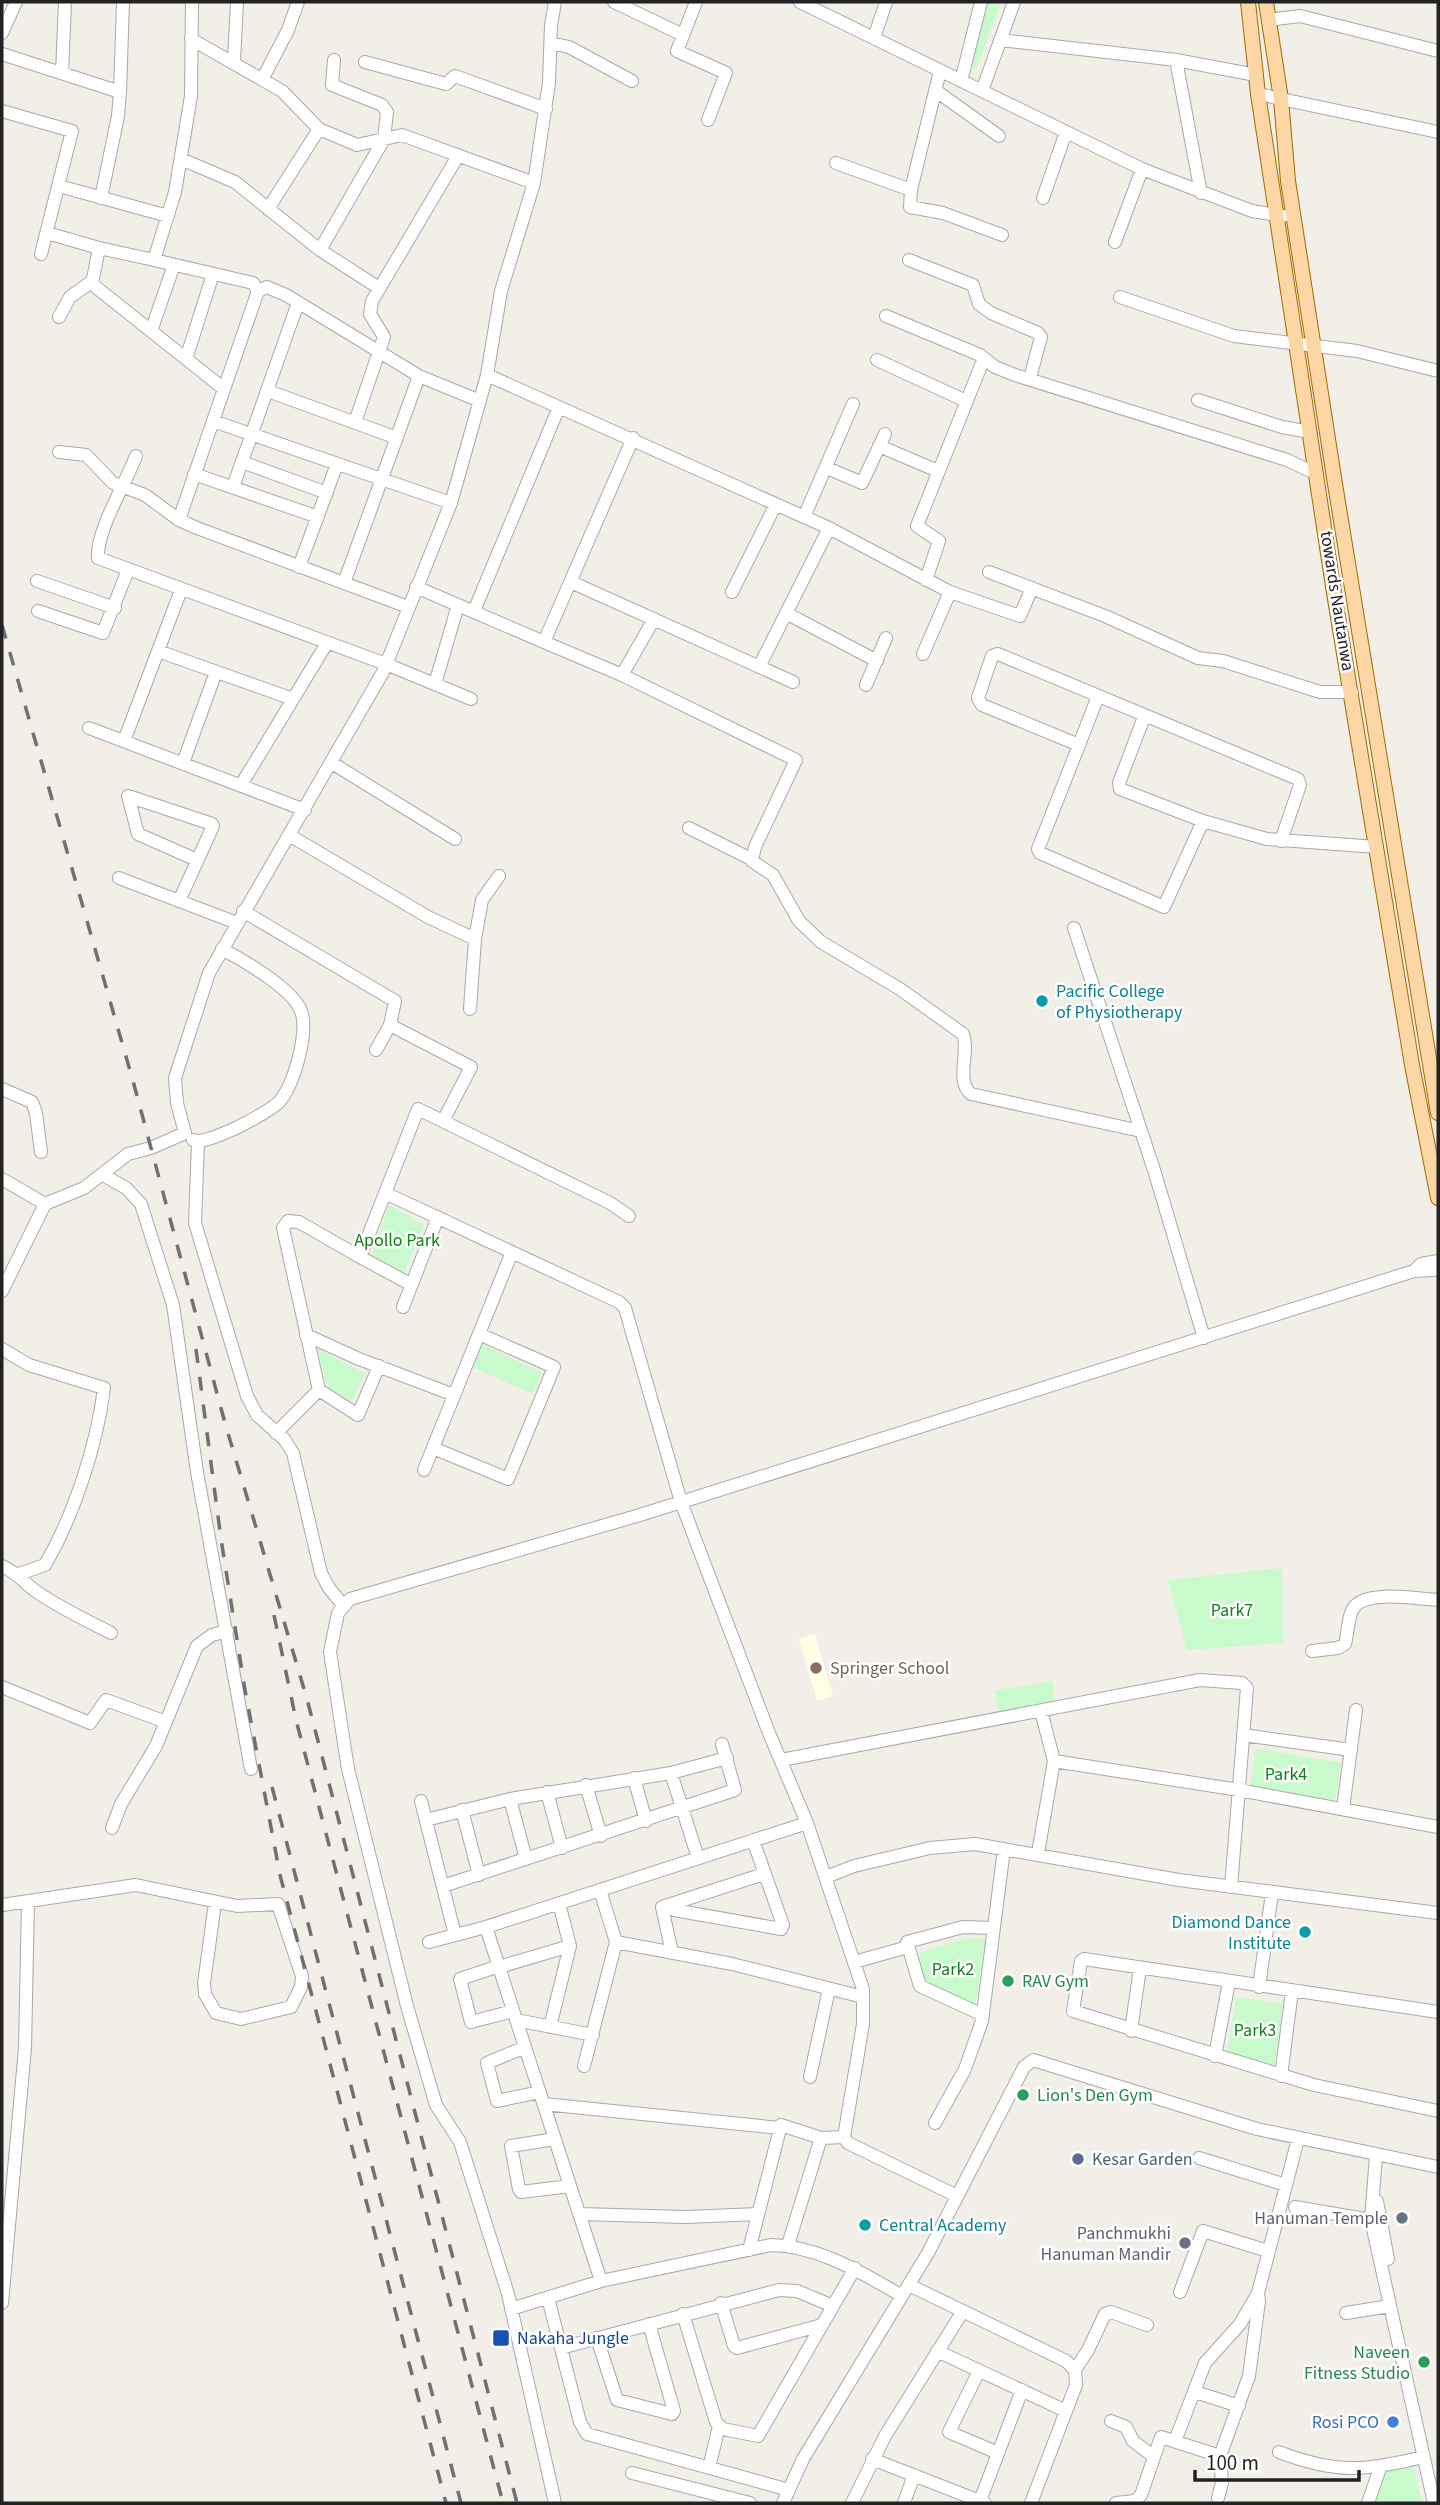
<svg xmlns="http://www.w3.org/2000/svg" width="1440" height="2505" viewBox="0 0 1440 2505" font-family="'Source Sans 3',sans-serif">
	<rect width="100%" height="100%" fill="#f2efe9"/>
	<path fill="#ffffe5" d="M815 1634 833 1696 817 1701 799 1639Z"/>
	<path fill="#c8facc" d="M980 2H1001L976 70 963 65Z
		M389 1205 424 1225 404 1273 372 1255Z
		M482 1344 542 1373 533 1394 473 1368Z
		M317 1349 365 1373 352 1401 328 1387Z
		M1282 1568 1283 1643 1187 1650 1168 1580Z
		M1053 1681 1054 1701 998 1711 995 1690Z
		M1256 1748 1341 1763 1335 1802 1250 1789Z
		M968 1938 986 1939 975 2007 923 1983 915 1954Z
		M1236 1997 1283 2004 1274 2069 1227 2055Z
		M1413 2464 1422 2503H1372L1382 2471Z"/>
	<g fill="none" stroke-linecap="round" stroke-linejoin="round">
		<defs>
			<path id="minor" d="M192 2 191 96 175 192 154 260 253 283 258 291 213 421 451 503
				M614 2 683 35
				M696 2 677 51 726 73 708 120
				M800 2 1142 169 1252 211 1283 216
				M1268 20 1300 16 1438 51
				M2 33 16 2
				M874 38 886 2
				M191 39 282 91 319 129 357 145 402 135 534 183
				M1000 40 1176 60 1256 75
				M551 43 569 47 632 81
				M2 54 120 92 118 116 101 198
				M1176 60 1201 193
				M234 61 237 2
				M365 62 446 84 455 76 546 109
				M62 73 65 2
				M263 78 288 30 298 2
				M961 81 981 2
				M935 90 999 136
				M982 91 1014 2
				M120 92 123 2
				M1258 94 1438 132
				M2 111 72 131 41 254
				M181 159 235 182 320 250 379 288
				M836 163 911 190 940 71
				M59 186 168 216
				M911 190 910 207 943 213 1002 235
				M1043 198 1066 132
				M268 209 319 129
				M47 233 99 248
				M1115 242 1142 169
				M320 250 384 139 387 112 382 105 332 85 334 60
				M154 260 99 248 92 284 224 389
				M909 260 973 285 979 304 991 313 1038 333 1041 337 1030 378
				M258 291 267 287 286 295 419 376 480 401
				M1120 297 1234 336 1357 351 1438 371
				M886 316 980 355 995 367 1015 375 1287 460 1317 474
				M59 317 70 297 91 282
				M151 331 174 265
				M186 359 213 274
				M877 360 966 401
				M487 375 829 528 950 592 1020 616 1032 588
				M268 391 397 438
				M1198 400 1282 427 1310 432
				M355 422 384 337 370 314 372 301 458 156
				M879 446 938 471
				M59 452 86 455 113 483 145 495 179 520 197 528 408 607
				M136 456C125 485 96 531 98 558L386 664 471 699
				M242 462 327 493
				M827 468 862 483 885 434
				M194 474 318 517
				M233 487 298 303
				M804 517 853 404
				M179 520 213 421
				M299 567 337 464
				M989 572 1105 616 1198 658 1223 661 1320 692H1352
				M926 580 939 541 917 526 984 358
				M37 581 115 608
				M571 582 793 682
				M344 583 419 376
				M416 587 544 642 633 438
				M732 592 776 504
				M38 611 103 633 128 570
				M474 611 559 407
				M786 613 877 661
				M544 642 622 675 796 760 755 847 752 861 773 875 799 921 821 942 900 989 963 1034C970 1052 955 1081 971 1094L1141 1131
				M158 651 293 699
				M923 654 950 592
				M759 667 829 528
				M622 675 654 619
				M435 684 458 605
				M866 685 886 638
				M1098 696 1079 745 982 705 978 698 992 656 998 654 1298 779 1300 785 1281 841
				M1144 717 1119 783 1120 789 1203 821 1267 839 1377 847
				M89 728 305 810
				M124 741 181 590
				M1079 745 1038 849 1040 853 1164 907 1203 821
				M183 763 216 672
				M332 763 455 839
				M241 785 327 643
				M689 828 751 859
				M289 835 428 917 475 939 470 1009
				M119 878 237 923
				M179 901 213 826 212 824 128 796 138 834 197 860
				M243 911 395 1001 390 1025 471 1067 443 1121
				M1074 928 1154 1170 1204 1338
				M475 939 482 900 499 876
				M376 1050 390 1025
				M2 1089 32 1102 36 1113 41 1152
				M193 1140C207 1146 268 1113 279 1102 294 1085 309 1032 301 1011 293 989 243 960 222 949
				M198 1142 195 1223 247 1396 257 1415 284 1439 293 1453 321 1573 329 1588 343 1605
				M103 1175 126 1188 141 1204 173 1305 197 1472 251 1769
				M2 1179 45 1204
				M385 1193 619 1302 625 1308 681 1502 769 1733 807 1823 863 1989V2024L844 2137 848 2143 957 2196
				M360 1257 412 1285
				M1414 1271 1421 1264 1438 1261
				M2 1291 45 1204 84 1188 128 1154 151 1148 185 1133 177 1103 175 1078 209 973 383 672 451 503 487 375 501 291 534 183 549 83 551 25 555 2
				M403 1307 438 1217
				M306 1335 359 1359 454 1395
				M2 1349 29 1365 104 1388C97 1445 74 1515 45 1565L19 1574
				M379 1366 358 1415 319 1390 283 1228 288 1221 299 1222 360 1257 418 1109 610 1203 629 1216
				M276 1433 319 1390
				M433 1448 508 1479 554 1367 479 1334
				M424 1470 512 1252
				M2 1566C20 1574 22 1582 37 1592 60 1608 86 1620 111 1633
				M1312 1651 1338 1648 1345 1644C1348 1633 1348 1613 1355 1606 1370 1590 1418 1599 1438 1600
				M2 1687 90 1723 106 1700 166 1722
				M1243 1735 1351 1750
				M781 1760 1200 1680 1242 1683 1247 1688 1231 1887
				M1054 1761 1239 1790 1438 1827
				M634 1778 646 1821
				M586 1785 601 1836
				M547 1792 562 1848
				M510 1799 526 1859
				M421 1801 455 1935
				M1343 1809 1356 1710
				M462 1810 479 1875
				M426 1820 510 1799 671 1773
				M112 1828 121 1804 156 1746 197 1646 212 1635 227 1631
				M1038 1853 1054 1761 1041 1711
				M698 1858 671 1773 727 1758
				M826 1877 854 1866 930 1848 975 1844 1179 1880 1438 1913
				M443 1886 735 1790 722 1744
				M2 1905 136 1885 237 1906 278 1904 302 1976 301 1987 291 2007 241 2019 216 2013 205 1994 204 1983 215 1903
				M668 1905 674 1910 781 1929 783 1925 753 1840
				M429 1942 486 1927
				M616 1942 732 1964 863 1997
				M672 1953 662 1907 764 1874
				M854 1962 908 1947
				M499 1966 460 1979 471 2022 513 2011
				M499 1967 570 1946
				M1259 1987 1272 1893
				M1438 2012 1084 1959 1081 1961 1073 2011 1314 2085 1438 2111
				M983 2015 920 1986 907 1942 963 1927 994 1928
				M516 2020 593 2035
				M550 2027 570 1946 559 1903
				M1131 2031 1140 1968
				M525 2047 487 2063 497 2101 540 2092
				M1215 2056 1229 1982
				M584 2066 616 1942 600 1890
				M1281 2076 1292 1991
				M810 2077 829 1989
				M544 2104 780 2128
				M935 2123 965 2069 982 2021 1004 1849
				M555 2139 511 2146 519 2189 521 2192 570 2186
				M1376 2156 1371 2220 1434 2503
				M1199 2158 1286 2185
				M1377 2201 1388 2259
				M1295 2207 1371 2220
				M580 2214 686 2217 758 2214
				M788 2245 821 2138
				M749 2250 781 2125 821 2138 844 2137
				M601 2281 486 1927 807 1823
				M909 2285 1066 2361 1075 2370 1076 2385 1031 2503
				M1180 2292 1203 2231 1268 2251
				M548 2298 580 2422 587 2434 789 2490
				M2 2303 25 2048 28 1901
				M721 2303 734 2346 737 2348 822 2325
				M511 2309 601 2281 771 2245C818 2246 863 2273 902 2296
				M1346 2313 1390 2306
				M683 2314 716 2422 723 2429 758 2436 855 2268
				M597 2338 617 2400 672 2414 674 2411 649 2324
				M561 2348 779 2290 797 2291 833 2306
				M937 2351 1066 2411
				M1075 2370 1088 2350 1105 2314 1111 2312 1147 2325
				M979 2371 949 2432 998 2453
				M1195 2392 1239 2406
				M1111 2421 1126 2427 1133 2441 1154 2457
				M1175 2441 1205 2363 1240 2324 1258 2293
				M1279 2452C1336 2474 1366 2471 1423 2457
				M872 2459 985 2503
				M709 2468 719 2426
				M632 2473 750 2503
				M1218 2498 1222 2483 1220 2456 1249 2376 1259 2301 1258 2293 1298 2139
				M980 2501 1022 2390
				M555 2503 508 2294 460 2142 436 2105 407 2006 348 1769 330 1652 338 1613 350 1599 640 1515 1414 1271 1434 1270 1438 1264
				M783 2503 803 2459 928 2253 1024 2067 1033 2060 1257 2129 1438 2167
				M852 2503 885 2436 963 2311
				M904 2503 914 2475
				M1116 2503 1135 2501 1141 2495 1161 2437 1220 2456
				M1368 2503 1380 2468"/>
			<path id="major" d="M1248 2 1258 94 1334 593 1412 1065 1438 1198
				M1266 2 1281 99 1288 181 1335 484 1438 1113"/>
		</defs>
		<use href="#minor" stroke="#a9a9a9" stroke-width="14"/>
		<use href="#major" stroke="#a06b00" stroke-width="16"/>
		<use href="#minor" stroke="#fff" stroke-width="12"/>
		<use href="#major" stroke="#fcd6a4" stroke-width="14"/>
		<path stroke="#707070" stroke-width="3.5" stroke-dasharray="14 14" stroke-linecap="butt" d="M2 625 133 1081 225 1423 307 1699 517 2503
			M196 1349 221 1539 245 1690 280 1875 446 2503
			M274 1615 296 1720 503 2503
			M272 1787 461 2503"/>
	</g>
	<g fill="#0f9aa8" stroke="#fff" stroke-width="2.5">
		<circle cx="1042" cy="1001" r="7"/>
		<circle cx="1305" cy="1932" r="7"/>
		<circle cx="865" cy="2225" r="7"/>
	</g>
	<circle fill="#8d6e63" stroke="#fff" stroke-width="2.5" cx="816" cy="1668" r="7"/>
	<g fill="#2e9e5b" stroke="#fff" stroke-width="2.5">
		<circle cx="1008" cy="1981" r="7"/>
		<circle cx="1023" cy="2095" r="7"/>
		<circle cx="1424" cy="2362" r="7"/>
	</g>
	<circle fill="#5c6f8a" stroke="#fff" stroke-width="2.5" cx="1078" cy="2159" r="7"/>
	<g fill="#6b7280" stroke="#fff" stroke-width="2.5">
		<circle cx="1402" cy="2218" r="7"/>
		<circle cx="1185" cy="2243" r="7"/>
	</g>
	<rect fill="#1a4fb4" stroke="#fff" stroke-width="2.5" x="492" y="2329" width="18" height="18" rx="3.5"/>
	<circle fill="#3f7fe0" stroke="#fff" stroke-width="2.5" cx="1393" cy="2422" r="7"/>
	<g text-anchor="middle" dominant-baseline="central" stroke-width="5" stroke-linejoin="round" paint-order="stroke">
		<g font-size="18" fill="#222" stroke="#fff">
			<text transform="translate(1337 601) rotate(81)">towards Nautanwa</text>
		</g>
		<g font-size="18" fill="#0d838f" stroke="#fff" text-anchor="start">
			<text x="1056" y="991">Pacific College<tspan x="1056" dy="21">of Physiotherapy</tspan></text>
			<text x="1291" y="1922" text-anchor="end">Diamond Dance<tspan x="1291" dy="21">Institute</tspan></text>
			<text x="879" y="2225">Central Academy</text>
		</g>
		<g font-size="18" fill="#0c8416" stroke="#fff">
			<text x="397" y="1240">Apollo Park</text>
			<text x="1232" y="1610">Park7</text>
			<text x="1286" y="1774">Park4</text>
			<text x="953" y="1969">Park2</text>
			<text x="1255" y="2030">Park3</text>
		</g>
		<g font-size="18" fill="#785e54" stroke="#fff" text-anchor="start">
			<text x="830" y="1668">Springer School</text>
		</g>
		<g font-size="18" fill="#27864d" stroke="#fff" text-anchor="start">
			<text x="1022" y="1981">RAV Gym</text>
			<text x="1037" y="2095">Lion's Den Gym</text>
			<text x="1410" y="2352" text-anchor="end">Naveen<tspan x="1410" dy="21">Fitness Studio</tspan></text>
		</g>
		<g font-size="18" fill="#4e5e75" stroke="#fff" text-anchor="start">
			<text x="1092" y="2159">Kesar Garden</text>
		</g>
		<g font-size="18" fill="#5b616d" stroke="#fff" text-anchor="end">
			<text x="1388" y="2218">Hanuman Temple</text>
			<text x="1171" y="2233">Panchmukhi<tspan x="1171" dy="21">Hanuman Mandir</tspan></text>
		</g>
		<g font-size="18" fill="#164399" stroke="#fff" text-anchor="start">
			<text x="517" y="2338">Nakaha Jungle</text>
		</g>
		<g font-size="18" fill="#366cbe" stroke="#fff" text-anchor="end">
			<text x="1379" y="2422">Rosi PCO</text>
		</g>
	</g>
	<rect width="1440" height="2505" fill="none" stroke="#222222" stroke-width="7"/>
	<path d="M1195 2470v10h164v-10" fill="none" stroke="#222222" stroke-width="3.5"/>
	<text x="1206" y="2470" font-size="21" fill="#222222" stroke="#ffffff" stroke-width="5" paint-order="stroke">100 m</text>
</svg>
